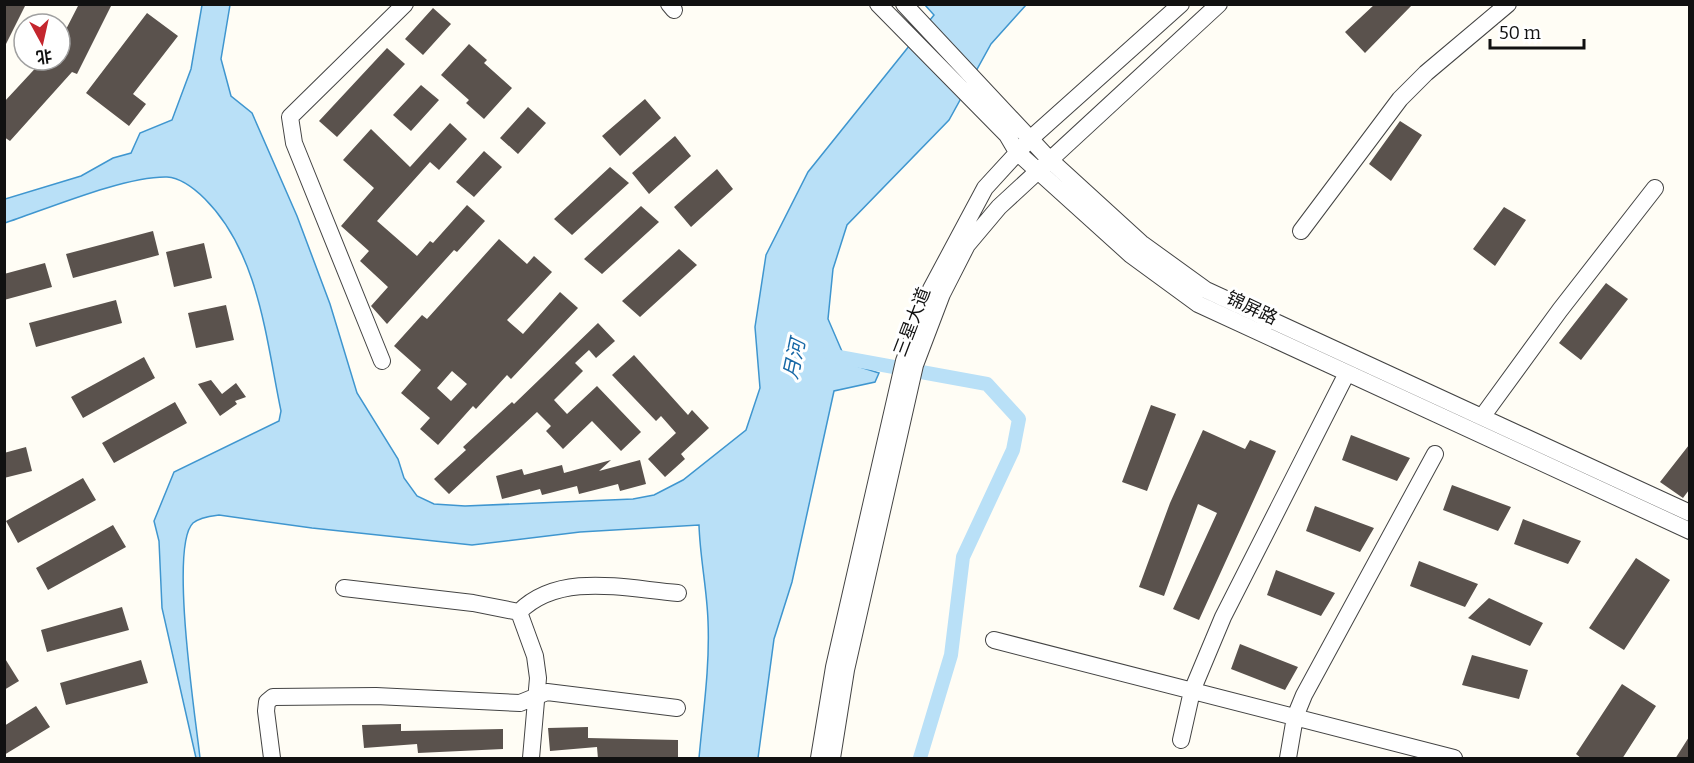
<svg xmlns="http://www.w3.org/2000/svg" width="1694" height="763" viewBox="0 0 1694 763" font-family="Bitter,'Noto Sans SC',serif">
	<rect width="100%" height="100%" fill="#fffdf5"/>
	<path fill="#b9e0f7" stroke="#3f96cf" stroke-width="1.5" d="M202 5H230L221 59 231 96 252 113 297 216 330 304 357 393 398 459 404 478 417 496 434 504 465 506 633 499 654 495 683 480 746 430 760 388 755 327 766 255 808 172 934 15 925 5H1026L991 44 949 120 847 225 833 269 828 319 847 363 879 373 875 382 834 391 792 582 774 639 758 758H699C703 713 710 667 708 621 707 589 700 558 699 525L580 532 472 545 312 528 219 515C211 516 200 517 193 523 169 546 196 721 200 758H196L162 608 159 541 154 521 174 472 279 421 281 411C266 339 259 253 205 199 195 189 182 178 167 177 125 176 47 209 5 223V199L81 176 113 158 131 153 140 133 172 120 191 69Z"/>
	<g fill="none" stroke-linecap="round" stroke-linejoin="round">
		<path stroke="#b9e0f7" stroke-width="14" d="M829 352 839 357 987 384 1019 419 1013 450 963 557 951 655 920 758"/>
	</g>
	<path fill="#5a524d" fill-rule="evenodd" d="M4 4H26L4 48Z
		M79 4H112L77 74 72 72 10 141 4 137V102L43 60H60V41Z
		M1375 4H1413L1365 53 1345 32Z
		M433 8 451 24 423 55 405 39Z
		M147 13 178 36 133 94 146 104 129 126 86 93Z
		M469 44 487 60 484 63 512 88 484 119 466 103 469 100 441 75Z
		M387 48 405 64 337 137 319 121Z
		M421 85 439 100 411 131 393 115Z
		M645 99 661 118 620 156 602 136Z
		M528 107 546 123 518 154 500 138Z
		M1400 121 1422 135 1391 181 1369 164Z
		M450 123 467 139 439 170 430 162 377 221 417 256 430 241 433 243 467 205 485 221 457 252 454 250 387 324 371 306 388 287 360 261 369 251 341 226 374 188 343 160 371 129 410 167Z
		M675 136 691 156 649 194 632 173Z
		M484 151 502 167 474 197 456 182Z
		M610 167 629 183 572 235 554 219Z
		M717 169 733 189 691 227 674 207Z
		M641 206 659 222 602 274 584 259Z
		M1504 207 1526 220 1495 266 1473 249Z
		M153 231 159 255 73 278 66 254Z
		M499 239 527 264 534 256 552 272 507 320 523 334 560 292 578 308 511 379 507 375 476 409 473 406 438 445 420 429 430 418 401 393 421 370 394 346 422 315 427 319ZM452 371 467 384 451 401 437 388Z
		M204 243 212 278 174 287 166 252Z
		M679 249 697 265 640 317 622 301Z
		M45 263 52 287 4 300V274Z
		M1606 283 1628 299 1581 360 1559 343Z
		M116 300 122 323 36 347 29 323Z
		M226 305 234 340 196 348 188 313Z
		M598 323 615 341 596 358 589 350 575 363 583 371 554 400 567 414 597 386 641 432 621 451 592 421 563 449 546 431 551 426 537 412 449 494 434 479 466 450 463 447 512 402 514 404Z
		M634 355 688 415 692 410 709 428 681 454 685 459 665 477 648 459 676 433 661 416 656 421 612 375Z
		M144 357 155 378 83 418 71 397Z
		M211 380 222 394 236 383 246 397 235 401 237 404 220 416 198 384Z
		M175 402 187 423 114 463 102 443Z
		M1151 405 1176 414 1147 491 1122 482Z
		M1203 430 1245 449 1250 440 1276 451 1199 620 1173 609 1217 513 1198 504 1164 596 1139 587 1170 503Z
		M1351 435 1410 458 1397 481 1342 460Z
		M1689 445V490L1683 498 1660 482Z
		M26 447 32 471 4 478V453Z
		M611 460 599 471 640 460 646 484 620 491 618 484 579 494 577 486 542 495 540 489 502 499 496 476 522 469 524 475 562 465 564 473Z
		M83 478 96 500 18 543 6 521Z
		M1452 485 1511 507 1498 531 1443 510Z
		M1315 506 1374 528 1360 552 1306 531Z
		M1523 519 1581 541 1568 564 1514 544Z
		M113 525 126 547 48 590 36 568Z
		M1636 558 1670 580 1624 650 1589 628Z
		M1419 561 1478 584 1465 607 1410 586Z
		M1276 570 1335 593 1321 616 1267 595Z
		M1489 598 1543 623 1530 646 1468 618Z
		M122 607 129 630 47 652 41 630Z
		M1240 644 1298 667 1285 690 1231 669Z
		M1472 655 1528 670 1519 699 1462 685Z
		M4 657 19 681 4 690Z
		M141 660 148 683 66 705 60 683Z
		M1622 684 1656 706 1622 759H1582L1576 754Z
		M36 706 50 727 4 755V726Z
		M401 724V731L503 729V749L418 753 417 744 364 748 362 725Z
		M588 727V738L678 740V759H598L597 747 550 751 548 728Z
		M1689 737V759H1675Z"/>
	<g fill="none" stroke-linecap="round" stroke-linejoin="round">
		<defs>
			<path id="minor" d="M669 4 674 10
				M878 4 1007 135 1017 152 1131 255 1198 304 1690 531
				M904 4 1049 159 1141 243 1206 290 1690 513
				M1301 231 1400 99 1426 73 1508 4
				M382 361 294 143 290 117 405 4
				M1482 417 1560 310 1655 188
				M344 588 473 603 519 612C560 571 626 589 678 593
				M519 612 535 656 538 678 531 758
				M994 640 1454 758
				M1181 740 1192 691 1223 617 1347 373
				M272 758 266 711 267 702 273 697 376 696 520 703 547 692 677 708
				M819 758 834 667 904 361 931 289 985 188 1029 140 1181 4
				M832 758 846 670 915 365 942 294 967 245 999 207 1219 4
				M1288 758 1295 717 1304 695 1435 454"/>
		</defs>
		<use href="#minor" stroke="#444" stroke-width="18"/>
		<use href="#minor" stroke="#fff" stroke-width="16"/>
	</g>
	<g text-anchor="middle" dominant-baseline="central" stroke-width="6" stroke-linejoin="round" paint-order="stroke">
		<g font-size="18" fill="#111" stroke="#fff">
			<text transform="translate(1252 308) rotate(25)">锦屏路</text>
			<text transform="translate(912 322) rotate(-69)">三星大道</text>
		</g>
		<g font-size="20" font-style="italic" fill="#1768a6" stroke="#fff">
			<text transform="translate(794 359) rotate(-78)">月河</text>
		</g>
	</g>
	<rect width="1694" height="763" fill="none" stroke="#111111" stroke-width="12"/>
	<g transform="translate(42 42) rotate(172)"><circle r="28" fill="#ffffff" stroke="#a0a0a0" stroke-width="1.5"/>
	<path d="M0-4.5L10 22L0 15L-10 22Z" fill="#c4262e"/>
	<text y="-9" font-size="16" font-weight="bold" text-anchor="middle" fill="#111111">北</text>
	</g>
	<path d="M1490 39v9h94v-9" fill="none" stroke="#111111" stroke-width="3"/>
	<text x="1499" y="39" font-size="18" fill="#111111" stroke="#ffffff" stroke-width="4.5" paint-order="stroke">50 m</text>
</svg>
